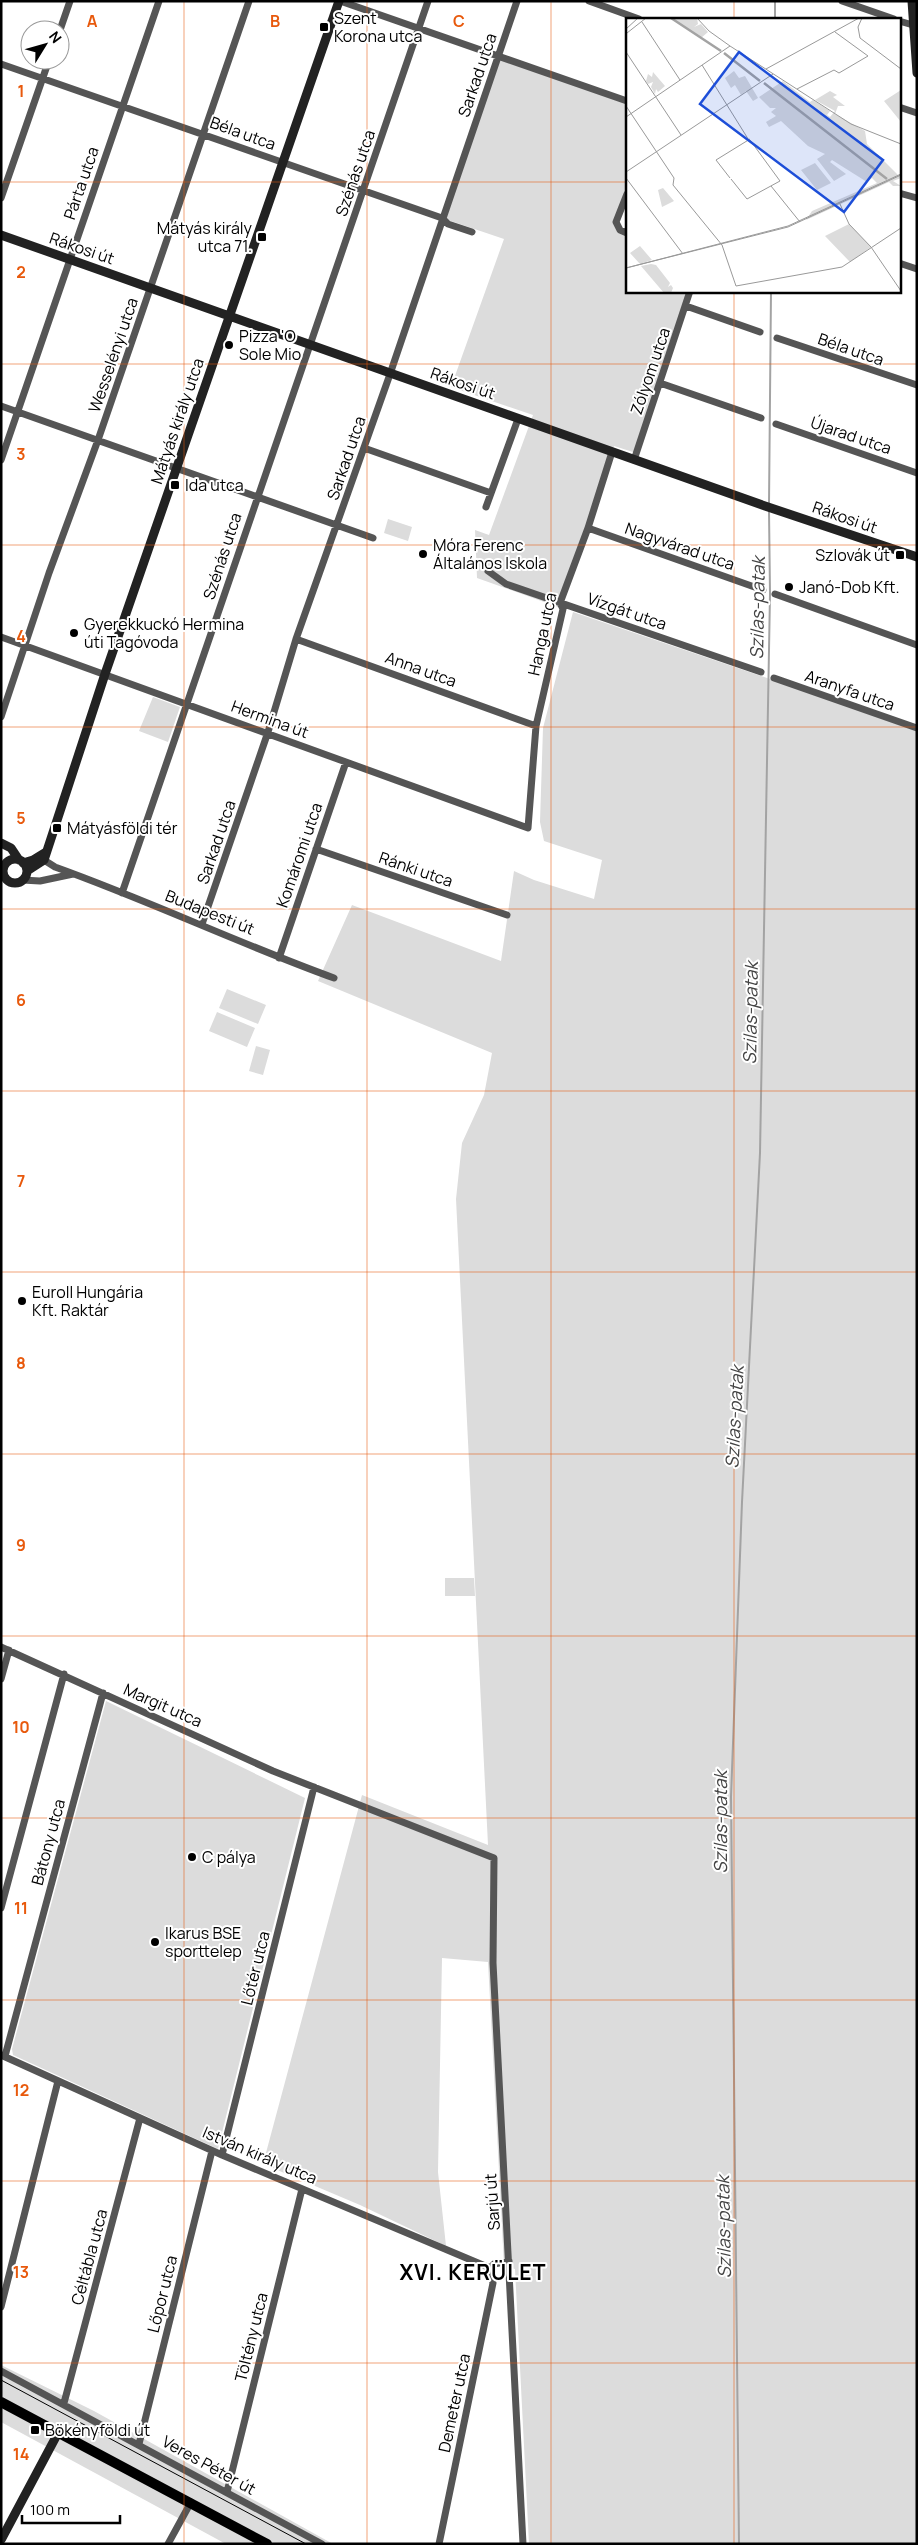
<svg xmlns="http://www.w3.org/2000/svg" width="918" height="2545" viewBox="0 0 918 2545" font-family="Manrope,sans-serif">
	<rect width="100%" height="100%" fill="#fff"/>
	<path fill="#dcdcdc" d="M498 57 627 101V194L616 222 627 233V291H690L636 453 614 446 558 607 477 578 475 530 489 535 533 415 451 387 504 239 442 218Z
		M388 519 412 527 408 541 384 533Z
		M573 612 917 729V2544H529L515 2269 504 2266 488 1962 442 1958 438 2172 446 2246 360 2205 263 2164 362 1795 488 1845 456 1199 462 1143 484 1095 492 1053 318 981 352 905 501 961 514 871 534 880 594 899 602 860 544 841 540 822 543 728Z
		M153 697 180 707 168 742 139 731Z
		M227 989 266 1005 258 1024 219 1008Z
		M217 1012 255 1028 247 1047 209 1031Z
		M256 1046 270 1050 263 1075 249 1071Z
		M445 1578H474L475 1596H445Z
		M106 1701 305 1798 218 2149 13 2055 12 2049Z
		M1 2365 94 2411 333 2544H226L1 2422Z"/>
	<g fill="none" stroke-linecap="round" stroke-linejoin="round">
		<path stroke="#a3a3a3" stroke-width="2" d="M775 19V1
			M769 504 771 291
			M739 2544 731 1797 742 1502 760 1153 770 594 769 511"/>
		<defs>
			<path id="primary" d="M1 2402 267 2544"/>
		</defs>
		<use href="#primary" stroke="#dbdbdb" stroke-width="11"/>
		<path stroke="#555" stroke-width="7" d="M340 1 627 101
			M589 1 639 19
			M842 1 894 19
			M899 21 913 25
			M60 30 70 1
			M1 64 442 218 448 224 472 232
			M899 107 917 113
			M899 193 917 198
			M627 194 616 222 620 230 627 233
			M1 198 49 60
			M899 263 917 269
			M686 306 760 332
			M777 338 917 385
			M660 383 761 418
			M1 406 373 538
			M776 424 917 473
			M364 448 491 493
			M1 460 159 1
			M634 460 690 291
			M486 507 518 419
			M588 528 763 590
			M488 571 506 584 761 672
			M775 594 917 645
			M1 637 528 828 536 726 563 609 560 603 588 528 612 452
			M296 639 536 726
			M774 678 917 728
			M1 717 49 573 98 440 249 1
			M316 849 507 915
			M44 860 55 867C150 901 240 944 334 978
			M22 880 40 881 73 874
			M122 893 428 1
			M202 924 268 732 296 639 389 377 517 1
			M279 958 346 762
			M1 1647 273 1771 494 1858 493 1963 523 2544
			M1 1679 9 1650
			M1 1908 64 1674
			M1 2055 222 2155 490 2268 494 2264 509 2261
			M5 2056 103 1693
			M222 2155 314 1787
			M1 2307 58 2081
			M1 2371 322 2544
			M64 2403 140 2118
			M139 2444 212 2151
			M227 2492 302 2189
			M168 2544 191 2502
			M439 2544 493 2283 490 2268"/>
		<path stroke="#222" stroke-width="9" d="M912 1 917 73
			M1 235 765 506 917 557
			M1 843 11 848 19 860
			M3 871a12 12 0 1 1 24 0a12 12 0 1 1-24 0Z
			M23 863 33 860 46 852
			M27 871 44 860 105 674 339 1
			M1 2540 58 2433"/>
		<use href="#primary" stroke="#000" stroke-width="10"/>
		<path stroke="#000" stroke-width="1" d="M1 2380 306 2544"/>
	</g>
	<path fill="none" stroke="#e8590c" stroke-width="1" stroke-opacity="0.55" d="M184 1V2544M367 1V2544M551 1V2544M734 1V19M1 182H627M899 182H917M734 291V2544M1 364H917M1 545H917M1 727H917M1 909H917M1 1091H917M1 1272H917M1 1454H917M1 1636H917M1 1818H917M1 2000H917M1 2181H917M1 2363H917"/>
	<g fill="#000" stroke="#fff" stroke-width="2">
		<rect x="319" y="22" width="10" height="10" rx="2.5"/>
		<rect x="257" y="232" width="10" height="10" rx="2.5"/>
		<circle cx="229" cy="345" r="5"/>
		<rect x="170" y="480" width="10" height="10" rx="2.5"/>
		<circle cx="423" cy="554" r="5"/>
		<rect x="895" y="550" width="10" height="10" rx="2.5"/>
		<circle cx="789" cy="587" r="5"/>
		<circle cx="74" cy="633" r="5"/>
		<rect x="52" y="823" width="10" height="10" rx="2.5"/>
		<circle cx="22" cy="1301" r="5"/>
		<circle cx="192" cy="1857" r="5"/>
		<circle cx="155" cy="1942" r="5"/>
		<rect x="30" y="2425" width="10" height="10" rx="2.5"/>
	</g>
	<g text-anchor="middle" dominant-baseline="central" stroke-width="4" stroke-linejoin="round" paint-order="stroke">
		<g font-size="16" fill="#000" stroke="#fff" text-anchor="start">
			<text x="334" y="18">Szent<tspan x="334" dy="18">Korona utca</tspan></text>
			<text x="252" y="228" text-anchor="end">Mátyás király<tspan x="252" dy="18">utca 71.</tspan></text>
			<text x="239" y="336">Pizza 'O<tspan x="239" dy="18">Sole Mio</tspan></text>
			<text x="185" y="485">Ida utca</text>
			<text x="433" y="545">Móra Ferenc<tspan x="433" dy="18">Általános Iskola</tspan></text>
			<text x="890" y="555" text-anchor="end">Szlovák út</text>
			<text x="799" y="587">Janó-Dob Kft.</text>
			<text x="84" y="624">Gyerekkuckó Hermina<tspan x="84" dy="18">úti Tagóvoda</tspan></text>
			<text x="67" y="828">Mátyásföldi tér</text>
			<text x="32" y="1292">Euroll Hungária<tspan x="32" dy="18">Kft. Raktár</tspan></text>
			<text x="202" y="1857">C pálya</text>
			<text x="165" y="1933">Ikarus BSE<tspan x="165" dy="18">sporttelep</tspan></text>
			<text x="45" y="2430">Bökényföldi út</text>
		</g>
		<g font-size="16" fill="#000" stroke="#fff">
			<text transform="translate(477 75) rotate(-71)">Sarkad utca</text>
			<text transform="translate(243 133) rotate(20)">Béla utca</text>
			<text transform="translate(355 173) rotate(-71)">Szénás utca</text>
			<text transform="translate(81 183) rotate(-71)">Párta utca</text>
			<text transform="translate(82 248) rotate(19)">Rákosi út</text>
			<text transform="translate(851 349) rotate(19)">Béla utca</text>
			<text transform="translate(113 355) rotate(-71)">Wesselényi utca</text>
			<text transform="translate(650 371) rotate(-71)">Zólyom utca</text>
			<text transform="translate(463 383) rotate(19)">Rákosi út</text>
			<text transform="translate(177 421) rotate(-71)">Mátyás király utca</text>
			<text transform="translate(851 435) rotate(19)">Újarad utca</text>
			<text transform="translate(346 458) rotate(-71)">Sarkad utca</text>
			<text transform="translate(845 517) rotate(19)">Rákosi út</text>
			<text transform="translate(680 546) rotate(19)">Nagyvárad utca</text>
			<text transform="translate(222 556) rotate(-72)">Szénás utca</text>
			<text transform="translate(627 611) rotate(19)">Vízgát utca</text>
			<text transform="translate(542 634) rotate(-78)">Hanga utca</text>
			<text transform="translate(421 669) rotate(20)">Anna utca</text>
			<text transform="translate(850 690) rotate(19)">Aranyfa utca</text>
			<text transform="translate(270 719) rotate(20)">Hermina út</text>
			<text transform="translate(216 842) rotate(-71)">Sarkad utca</text>
			<text transform="translate(299 855) rotate(-71)">Komáromi utca</text>
			<text transform="translate(416 869) rotate(19)">Ránki utca</text>
			<text transform="translate(210 912) rotate(22)">Budapesti út</text>
			<text transform="translate(163 1705) rotate(24)">Margit utca</text>
			<text transform="translate(48 1842) rotate(-75)">Bátony utca</text>
			<text transform="translate(255 1968) rotate(-76)">Lőtér utca</text>
			<text transform="translate(260 2155) rotate(23)">István király utca</text>
			<text transform="translate(492 2202) rotate(-94)">Sarjú út</text>
			<text transform="translate(89 2257) rotate(-75)">Céltábla utca</text>
			<text transform="translate(162 2294) rotate(-76)">Lőpor utca</text>
			<text transform="translate(251 2337) rotate(-76)">Töltény utca</text>
			<text transform="translate(454 2403) rotate(-78)">Demeter utca</text>
			<text transform="translate(209 2465) rotate(29)">Veres Péter út</text>
		</g>
		<g font-size="18" font-style="italic" fill="#444" stroke="#fff">
			<text transform="translate(757 608) rotate(-89)">Szilas-patak</text>
			<text transform="translate(750 1013) rotate(-89)">Szilas-patak</text>
			<text transform="translate(734 1417) rotate(-87)">Szilas-patak</text>
			<text transform="translate(720 1822) rotate(-90)">Szilas-patak</text>
			<text transform="translate(723 2227) rotate(-91)">Szilas-patak</text>
		</g>
		<g font-size="21" font-weight="bold" letter-spacing="1" fill="#000" stroke="#fff">
			<text x="473" y="2272">XVI. KERÜLET</text>
		</g>
	</g>
	<g transform="translate(626 18)">
		<rect width="275" height="275" fill="#fff"/>
		<path d="M45 0H71L72 6 68 9 75 6 82 14 75 20ZM108 53 113 60 119 58 132 80 127 83 120 73 115 77 109 67 105 70 99 60ZM27 54 39 68 32 74 30 71 29 76 25 69 27 64 22 66 20 63 22 56 26 59ZM157 63 184 84 187 82 204 93 201 97 204 99 209 93 189 82 204 73 211 77 207 79 219 88H212L209 96 239 113 241 126 272 157 275 156V160L267 163 275 168H267L263 164 180 202 186 193 251 165 246 160 241 164 206 142 204 144 220 156 208 163 191 141 199 136 182 128 155 103 143 109 140 104 150 98 145 94 150 90H144L133 79ZM275 72V104L258 83ZM189 145 205 165 191 172 175 152ZM37 170 48 183 36 189 32 172ZM223 206 245 229 224 244 199 218ZM14 228 26 242 14 246 4 235ZM25 246 30 247 44 265 42 269 45 267 47 270 45 275H38L15 248Z" fill="#dcdcdc"/>
		<path fill="none" stroke="#a3a3a3" stroke-width="2.5" d="M45 0 95 33M98 35 134 63M138 65 261 161"/>
		<path fill="none" stroke="#999" stroke-width="1" d="M71 0 83 13 104 28 225 106 275 126M236 0 232 9 234 20 275 51M16 4 54 62M0 11 12 0M1 15 20 0M0 34 55 117M76 47 124 124M140 51 233 0M171 71 208 52 213 55 242 38 209 14M0 88 48 160 47 167 96 227 110 268 216 249 275 210M0 99 104 28M0 154 147 56M0 160 57 236M104 160 90 142 124 121M105 161 121 181 154 163 124 122M145 168 174 204M214 186 223 206 245 229 275 273M0 250 162 209 275 157M0 250 162 208 275 156"/>
		<path fill="#1d4ed8" fill-opacity="0.15" stroke="#1d4ed8" stroke-width="2.5" d="M113 34 257 142 218 194 74 86Z"/>
		<rect width="275" height="275" fill="none" stroke="#000" stroke-width="2.5"/>
	</g>
	<g font-size="16" text-anchor="middle" font-weight="bold" fill="#e8590c" stroke="#fff" stroke-width="4" stroke-linejoin="round" paint-order="stroke">
		<text x="92" y="27">A</text>
		<text x="275" y="27">B</text>
		<text x="459" y="27">C</text>
		<text x="21" y="97">1</text>
		<text x="21" y="278">2</text>
		<text x="21" y="460">3</text>
		<text x="21" y="642">4</text>
		<text x="21" y="824">5</text>
		<text x="21" y="1006">6</text>
		<text x="21" y="1187">7</text>
		<text x="21" y="1369">8</text>
		<text x="21" y="1551">9</text>
		<text x="21" y="1733">10</text>
		<text x="21" y="1914">11</text>
		<text x="21" y="2096">12</text>
		<text x="21" y="2278">13</text>
		<text x="21" y="2460">14</text>
	</g>
	<rect width="918" height="2545" fill="none" stroke="#000000" stroke-width="5"/>
	<g transform="translate(45 45) rotate(53)"><circle r="24" fill="#ffffff" stroke="#999999"/>
	<path d="M0-4L9 19L0 12L-9 19Z" fill="#000000"/>
	<text y="-8" font-size="14" font-weight="bold" text-anchor="middle" fill="#000000">N</text>
	</g>
	<path d="M22 2515v8h98v-8" fill="none" stroke="#000000" stroke-width="2.5"/>
	<text x="30" y="2515" font-size="15" fill="#000000" stroke="#ffffff" stroke-width="4" paint-order="stroke">100 m</text>
</svg>
